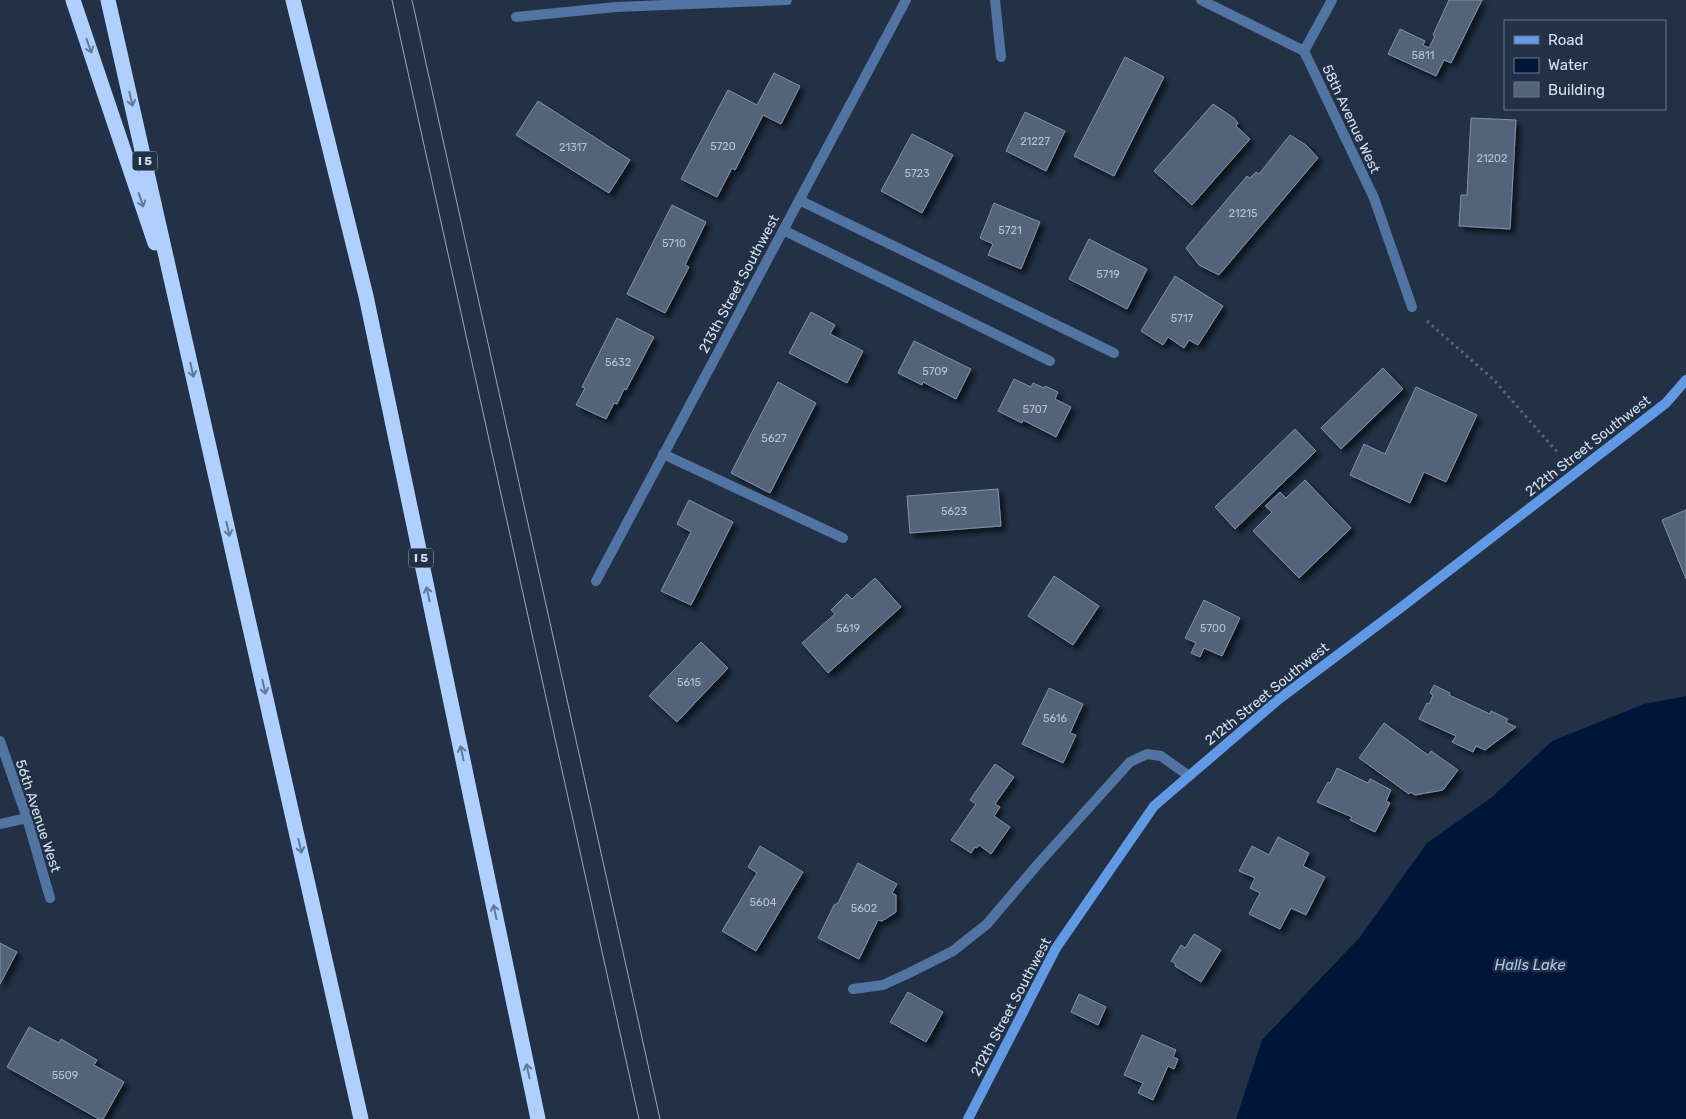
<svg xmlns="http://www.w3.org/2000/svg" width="1686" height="1119" viewBox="0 0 1686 1119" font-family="Rubik,sans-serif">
	<defs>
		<filter id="shadow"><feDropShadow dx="4.5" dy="4.5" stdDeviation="2.5" flood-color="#0009"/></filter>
	</defs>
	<rect width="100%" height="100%" fill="#223146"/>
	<path fill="#001639" d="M1686 696V1119H1236L1262 1040 1360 937 1427 843 1491 798 1552 741 1644 704Z"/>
	<path fill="#52637a" stroke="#8091aa" filter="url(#shadow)" d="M1449 0H1482L1451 63 1444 60 1436 76 1388 54 1400 29 1425 41 1423 45 1429 48 1435 36 1433 35Z
		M1125 57 1164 77 1114 176 1074 156Z
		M774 73 800 86 781 124 763 115 735 170 732 168 717 197 681 179 728 90 757 105Z
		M538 101 630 160 609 193 516 135Z
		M1213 104 1234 118 1238 123 1236 126 1250 139 1192 205 1154 171Z
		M1025 112 1065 131 1046 171 1006 151Z
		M1471 118 1516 120 1510 229 1459 226 1461 195H1467Z
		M912 134 953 155 922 213 881 191Z
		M1290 135 1306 145 1318 158 1219 275 1199 265 1186 248 1247 176 1250 178 1256 172 1259 174Z
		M994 203 1040 222 1021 269 988 255 993 244 980 238Z
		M672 205 706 222 685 265 689 267 665 313 627 294Z
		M1089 239 1147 269 1127 309 1069 279Z
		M1175 276 1223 306 1198 345 1189 340 1184 348 1168 337 1163 345 1141 331Z
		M811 312 835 325 830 334 863 351 847 383 789 353Z
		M617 318 654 337 626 390 624 389 617 404 614 403 606 419 576 405 585 388 582 387Z
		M914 341 971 369 956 399 923 382 922 385 898 373Z
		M1383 368 1403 389 1341 449 1321 428Z
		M1014 379 1031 387 1033 383 1044 388 1045 386 1058 392 1055 399 1071 407 1056 437 1023 420 1022 423 998 411Z
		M778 382 816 403 770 493 731 473Z
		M1416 387 1477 415 1446 482 1424 472 1410 503 1350 475 1364 444 1385 454Z
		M1295 429 1316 451 1235 529 1215 507Z
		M1305 480 1351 528 1299 578 1253 531 1272 512 1265 506 1280 492 1286 498Z
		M998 489 1001 526 910 533 907 496Z
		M689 500 733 522 691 605 661 591 691 532 677 524Z
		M1686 510V579L1662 520Z
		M1054 576 1099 606 1073 645 1028 616Z
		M875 578 901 607 828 673 802 643 835 614 831 610 847 594 852 599Z
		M1204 600 1240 618 1222 656 1204 648 1200 657 1191 653 1196 643 1185 638Z
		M701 642 728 668 677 722 649 696Z
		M1434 685 1450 693 1449 695 1490 714 1491 711 1508 719 1506 722 1516 727 1485 750 1476 746 1473 752 1452 742 1456 736 1419 719 1427 703 1429 704 1433 695 1430 693Z
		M1049 688 1083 704 1070 733 1076 735 1063 763 1022 744Z
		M1384 723 1428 755 1431 751 1458 770 1443 790 1415 795 1410 792 1409 794 1359 758Z
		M995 764 1014 777 995 804 1000 807 994 816 1010 827 991 854 979 845 977 848 975 847 971 853 951 840 976 804 970 800Z
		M1337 768 1368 783 1370 779 1391 790 1386 801 1390 803 1375 832 1350 820 1352 817 1317 802 1328 782 1330 783Z
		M1278 837 1309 853 1303 866 1325 877 1306 915 1291 908 1280 929 1249 914 1260 893 1250 888 1255 878 1239 871 1252 846 1269 855Z
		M760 846 803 872 756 951 722 931 757 873 748 867Z
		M858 863 897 884 892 893 896 895V912L882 921 878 920 859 959 818 938 834 905 838 903Z
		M1194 934 1221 950 1201 982 1175 966 1176 964 1171 961 1181 945 1185 948Z
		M0 943 17 952 0 984Z
		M908 992 943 1012 926 1042 890 1022Z
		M1079 994 1106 1007 1098 1025 1071 1012Z
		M29 1027 59 1043 61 1039 97 1060 94 1065 124 1082 103 1119H99L7 1067Z
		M1142 1035 1176 1050 1173 1057 1178 1059 1174 1069 1168 1066 1153 1100 1138 1093 1143 1083 1124 1075Z"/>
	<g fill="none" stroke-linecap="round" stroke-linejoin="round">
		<path stroke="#596679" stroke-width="3" stroke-dasharray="2.5 4" stroke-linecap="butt" d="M1427 321 1494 380 1558 453"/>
		<path stroke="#5274a3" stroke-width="10" d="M995 0 1001 57
			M853 989 883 985 909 973 953 951 987 924 1038 864 1130 762 1147 754 1161 756 1189 776"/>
		<path stroke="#5274a3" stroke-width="10" d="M1201 0 1304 51 1374 198 1412 307
			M516 17 616 7 787 0
			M1304 51 1332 0
			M799 200 1114 353
			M783 230 1050 361
			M663 454 843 538
			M596 581 906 0
			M0 741 27 818 50 898
			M0 824 27 818"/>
		<path stroke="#6299e5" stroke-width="10" d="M968 1119 1056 948 1154 806 1279 699 1399 609 1666 403 1686 380"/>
		<path stroke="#afd0ff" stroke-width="15" d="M73 0 155 243
			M108 0 361 1119
			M293 0 366 296 538 1119"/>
		<path stroke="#9da9b8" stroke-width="1" d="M392 0 639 1119
			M412 0 660 1119"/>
	</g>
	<defs><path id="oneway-shaft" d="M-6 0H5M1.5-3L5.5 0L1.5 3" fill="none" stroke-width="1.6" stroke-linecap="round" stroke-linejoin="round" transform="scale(1.25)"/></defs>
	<g stroke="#617999">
		<use href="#oneway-shaft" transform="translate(89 46) rotate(71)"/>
		<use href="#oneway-shaft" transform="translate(131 99) rotate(77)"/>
		<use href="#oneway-shaft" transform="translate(141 200) rotate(71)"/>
		<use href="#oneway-shaft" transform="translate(192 370) rotate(77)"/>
		<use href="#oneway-shaft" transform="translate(228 529) rotate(77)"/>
		<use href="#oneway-shaft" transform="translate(428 594) rotate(-102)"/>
		<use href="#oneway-shaft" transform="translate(264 687) rotate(77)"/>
		<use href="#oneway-shaft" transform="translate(462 753) rotate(-102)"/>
		<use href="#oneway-shaft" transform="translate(300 846) rotate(77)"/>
		<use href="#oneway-shaft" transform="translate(495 912) rotate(-102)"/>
		<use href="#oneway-shaft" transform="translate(528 1071) rotate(-102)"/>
	</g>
	<g text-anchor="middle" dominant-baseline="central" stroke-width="5" stroke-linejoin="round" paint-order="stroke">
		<g font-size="11" fill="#b5c1d0">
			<text x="1423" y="55">5811</text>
			<text x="1035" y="141">21227</text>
			<text x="723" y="146">5720</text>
			<text x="573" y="147">21317</text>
			<text x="1492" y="158">21202</text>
			<text x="917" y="173">5723</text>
			<text x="1243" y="213">21215</text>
			<text x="1010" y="230">5721</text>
			<text x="674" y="243">5710</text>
			<text x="1108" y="274">5719</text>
			<text x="1182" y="318">5717</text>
			<text x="618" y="362">5632</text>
			<text x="935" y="371">5709</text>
			<text x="1035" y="409">5707</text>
			<text x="774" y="438">5627</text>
			<text x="954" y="511">5623</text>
			<text x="848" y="628">5619</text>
			<text x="1213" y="628">5700</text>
			<text x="689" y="682">5615</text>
			<text x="1055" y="718">5616</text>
			<text x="763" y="902">5604</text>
			<text x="864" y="908">5602</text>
			<text x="65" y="1075">5509</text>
		</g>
		<g fill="#223146" stroke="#a0acbb" stroke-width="1">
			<rect x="132.5" y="151.5" width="25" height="19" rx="4"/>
			<rect x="408.5" y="548.5" width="25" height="19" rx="4"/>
		</g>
		<g font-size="12" font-weight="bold" fill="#d6e0ed">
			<text x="145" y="161">I 5</text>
			<text x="421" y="558">I 5</text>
		</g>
		<g font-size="14" fill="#d6e0ed" stroke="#223146">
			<text transform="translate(1351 119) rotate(65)">58th Avenue West</text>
			<text transform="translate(739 284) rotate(-62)">213th Street Southwest</text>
			<text transform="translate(1588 446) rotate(-38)">212th Street Southwest</text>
			<text transform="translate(1267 694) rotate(-39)">212th Street Southwest</text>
			<text transform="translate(38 816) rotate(72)">56th Avenue West</text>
			<text transform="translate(1011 1007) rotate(-62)">212th Street Southwest</text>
		</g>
		<g font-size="15" font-style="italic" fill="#aac5ec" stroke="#223146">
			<text x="1530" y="965">Halls Lake</text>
		</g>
	</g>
	<rect x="1504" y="20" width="162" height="90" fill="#223146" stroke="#6a7789"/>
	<rect x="1514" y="36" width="25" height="8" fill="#6299e5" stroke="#6a7789"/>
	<text x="1548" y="45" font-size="15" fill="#d6e0ed">Road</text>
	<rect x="1514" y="58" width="25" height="15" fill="#001639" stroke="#6a7789"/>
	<text x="1548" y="70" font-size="15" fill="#d6e0ed">Water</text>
	<rect x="1514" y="82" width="25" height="15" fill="#52637a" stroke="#6a7789"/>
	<text x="1548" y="95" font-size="15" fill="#d6e0ed">Building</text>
</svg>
